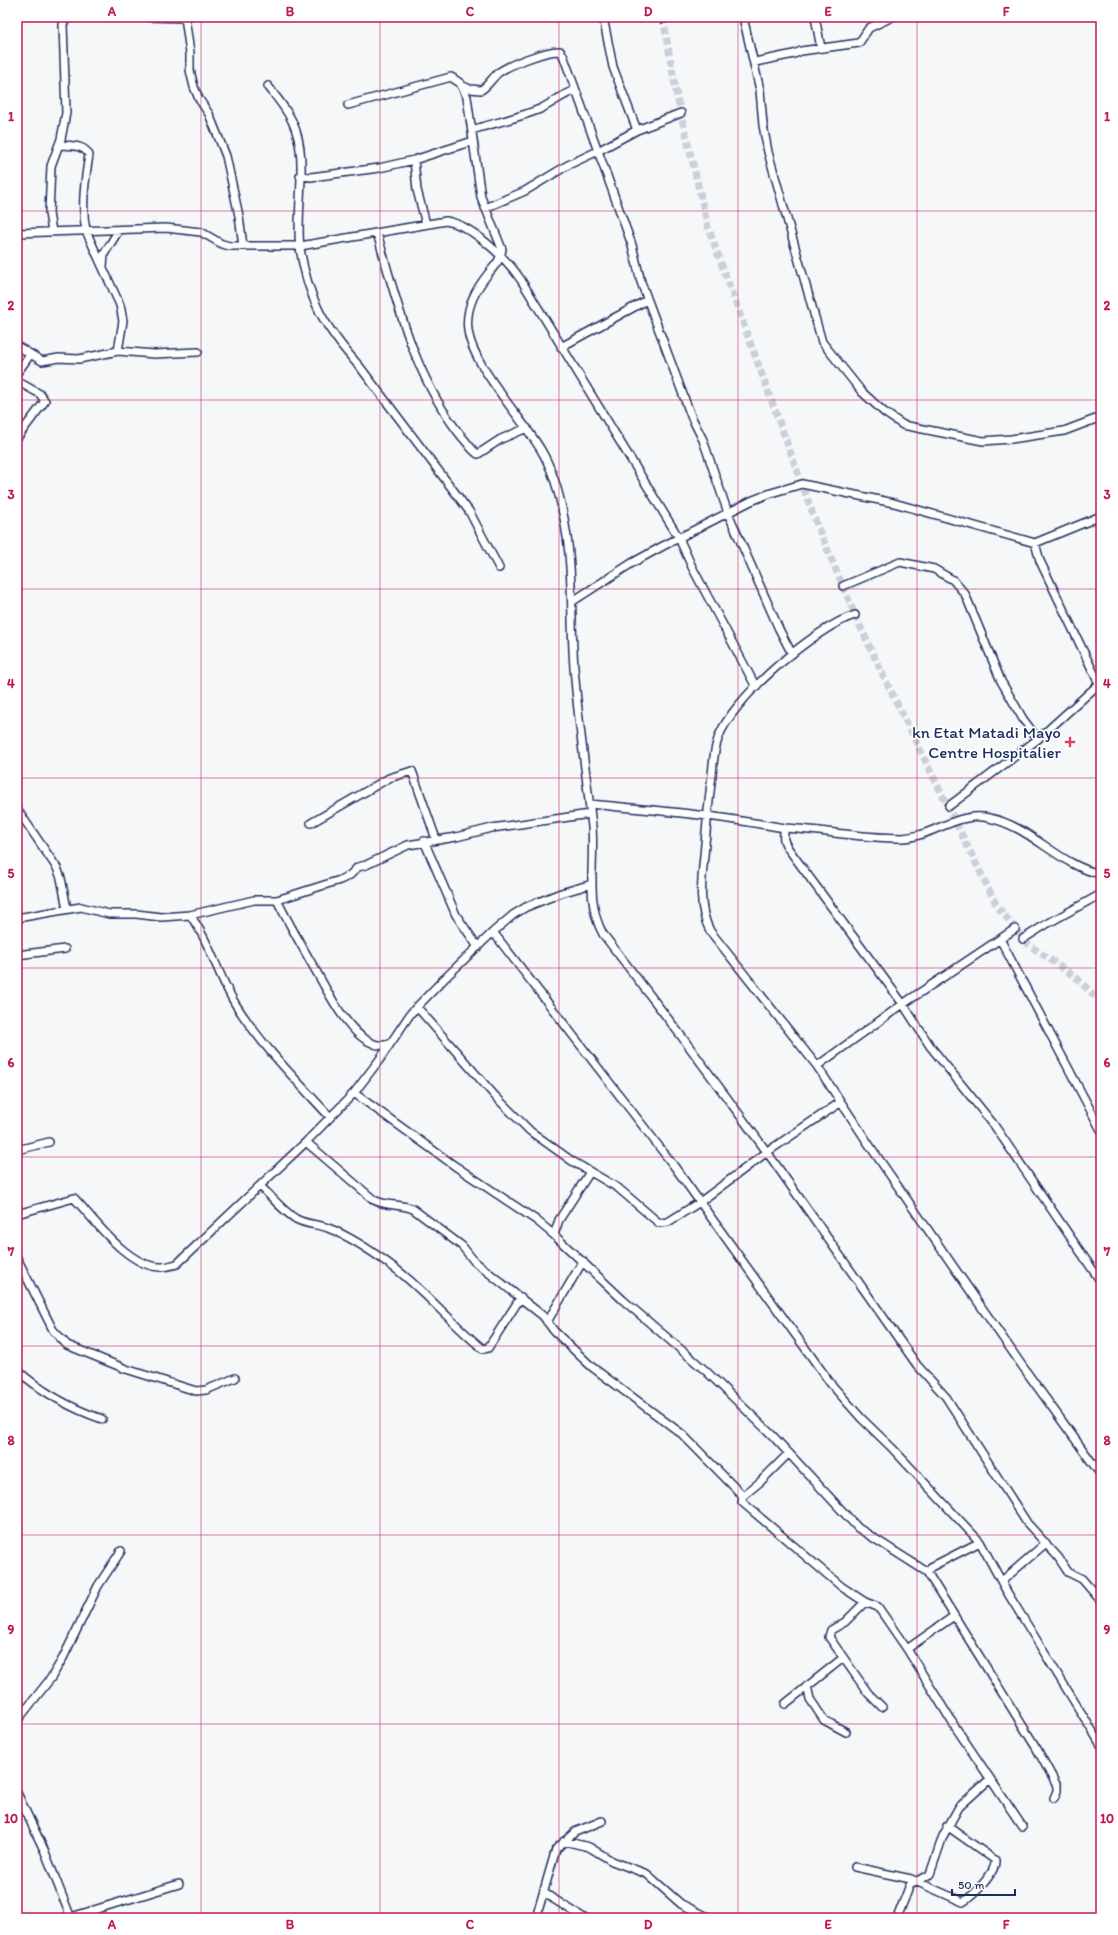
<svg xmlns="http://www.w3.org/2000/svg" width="1118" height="1935" viewBox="0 0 1118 1935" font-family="Itim,sans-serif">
	<rect width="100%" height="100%" fill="#f6f7f9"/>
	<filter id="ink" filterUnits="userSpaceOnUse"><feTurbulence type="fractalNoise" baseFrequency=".025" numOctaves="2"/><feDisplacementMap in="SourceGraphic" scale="8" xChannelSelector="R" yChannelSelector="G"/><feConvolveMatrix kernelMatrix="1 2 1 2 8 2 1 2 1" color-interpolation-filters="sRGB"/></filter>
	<g filter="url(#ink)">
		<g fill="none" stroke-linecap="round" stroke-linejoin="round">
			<path stroke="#cacfda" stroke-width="7" stroke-dasharray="7 3.5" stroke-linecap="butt" d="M663 17 677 97 708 227 817 525 855 615 883 675 997 906 1029 945 1078 979 1101 1003"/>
			<defs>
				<path id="minor" d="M148 17 185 18
					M185 17 190 53V70L194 87 199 99 209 114 226 156 239 216 243 246
					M603 17 613 67 637 130
					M743 17 760 90 763 125 768 152 822 342 862 392 884 412 903 425 983 441 1011 439 1064 431 1101 417
					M815 17 821 48
					M663 19 671 17
					M755 62 794 54 801 51 859 43 869 28 892 17
					M268 86C276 97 286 108 292 121 310 157 295 209 300 248 308 300 325 328 360 367L469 511 499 568
					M463 86 470 89 481 90C488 86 492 78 498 73 508 65 547 50 560 51L563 55 598 151 568 165 525 191 485 208
					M348 105 451 77 460 83 467 97 481 197 502 249C501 260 495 265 488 274 475 290 465 308 468 330 472 365 522 418 541 450 556 475 563 508 567 537 574 584 570 631 575 679 579 728 587 778 592 827 595 863 585 902 603 934L682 1037 767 1152 917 1365 946 1397 1027 1523 1058 1557 1068 1572 1082 1579 1101 1601
					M681 113 637 130 598 151 632 245 641 282 691 416 703 440 728 513 779 629 792 654
					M472 130C494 123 518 118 540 109 552 103 562 95 575 90
					M59 145C69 146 84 144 89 155 85 180 81 206 86 231L120 305 123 321 118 351
					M414 160 417 190 426 224
					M300 176 311 177 379 168 414 160 473 141
					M52 232 49 213 51 166 61 139 66 113 63 24 68 17
					M17 233 166 228 201 232 222 244 230 246H300L446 221C472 225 507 259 521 280L679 538 692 567 756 687
					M377 233C397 303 415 379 462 437 467 442 472 451 478 454L501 439 527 428
					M103 266 104 254 119 230
					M17 346 42 361 59 358 79 359 118 351 154 354 198 352
					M561 347 647 300
					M17 373 30 355
					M17 381 40 394 45 401 17 438
					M1035 543 1040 561 1101 688
					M843 586 900 562 934 569 953 580 965 594 1001 681 1023 719 1038 739
					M573 601 632 563 663 546 751 501 771 493 802 484 894 503 1035 543 1101 516
					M855 615C817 626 730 700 718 739 714 750 713 763 712 775 709 798 707 821 705 844 703 873 696 904 710 931L817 1066 872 1149 1023 1367 1101 1475
					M590 804C629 808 668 811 707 816 733 819 759 824 785 828 799 829 813 830 827 832 851 835 877 838 902 838 932 837 958 811 989 818 1031 826 1059 866 1101 874
					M949 806 1038 739 1099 684
					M17 809 57 868 61 878 67 909
					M311 823 389 778 412 771 436 839
					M785 828C782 838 784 843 790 851L903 1004 930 1046 994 1125 1101 1282
					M424 841 456 915 478 947
					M277 900C288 922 300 943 312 964 325 986 346 1031 370 1042 377 1046 382 1046 390 1044
					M190 915C210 942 218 976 236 1005 262 1046 297 1081 330 1117
					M17 918 81 907 109 914H136L161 917 190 915 254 900H277L340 880 350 875 358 867 366 865 408 845 456 837 492 828 590 814
					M493 932 674 1166 831 1384 861 1418 892 1448 980 1542 1007 1592 1101 1745
					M1000 939 1101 1130
					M1023 939 1045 925 1101 894
					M17 955 65 949
					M417 1007 495 1096 530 1131 572 1161 618 1188 659 1223 668 1222 700 1202 767 1152 841 1102
					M817 1066 903 1004 1015 929
					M354 1093 455 1166 536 1220 554 1235 623 1300 706 1371 772 1435 858 1528 927 1572
					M306 1142 374 1200C387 1207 400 1203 413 1209L462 1246 474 1261 543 1316 554 1331 592 1367 682 1434 743 1496
					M17 1150 49 1142
					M260 1186C272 1197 283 1211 296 1219 307 1225 318 1224 328 1228 352 1237 376 1254 396 1269 427 1293 452 1324 483 1349L488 1348 521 1297
					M17 1214 74 1198C95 1220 128 1268 162 1267 167 1267 172 1265 177 1264L306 1142 354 1093 380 1059 411 1013 444 979 493 932 513 915 526 907 561 893 592 884
					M554 1235 559 1220 590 1172
					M17 1258 53 1330 67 1345 126 1369 196 1391 206 1390 235 1378
					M547 1322 583 1261
					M17 1370C43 1393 70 1408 102 1419
					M789 1453 760 1482 743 1496 742 1502 842 1587 865 1602 878 1607 907 1649 952 1722 1022 1826
					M980 1542 931 1567 927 1572 1037 1749 1057 1786V1791L1054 1798
					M1002 1581 1046 1543
					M865 1602 845 1622 831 1630 829 1637 868 1693 882 1707
					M907 1649 954 1616
					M807 1686 810 1699 824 1720 846 1732
					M785 1704 843 1658
					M17 1721 51 1678 63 1658 98 1586 121 1551
					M17 1793 45 1852 71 1918
					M564 1841 589 1847 612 1861 647 1874 681 1904 710 1918
					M855 1867 911 1879 963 1902C973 1896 997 1872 995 1860L947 1826
					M544 1893 584 1918
					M71 1917 179 1884
					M536 1918 556 1849 575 1832 602 1821
					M897 1918 910 1885 930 1874 943 1836 959 1807 990 1779"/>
			</defs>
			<use href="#minor" stroke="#1b2f5e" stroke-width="10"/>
			<use href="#minor" stroke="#fff" stroke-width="7"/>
		</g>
	</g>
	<path fill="none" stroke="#c2185b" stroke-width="1" stroke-opacity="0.55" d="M201 17V1918M380 17V1918M559 17V1918M738 17V1918M917 17V1918M17 211H1101M17 400H1101M17 589H1101M17 778H1101M17 968H1101M17 1157H1101M17 1346H1101M17 1535H1101M17 1724H1101"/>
	<path fill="#d1495b" stroke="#fff" stroke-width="1.5" d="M1068 736h4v4h4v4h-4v4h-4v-4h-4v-4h4z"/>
	<g text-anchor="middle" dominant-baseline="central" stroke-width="3.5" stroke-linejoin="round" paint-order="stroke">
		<g font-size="17" fill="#1b2f5e" stroke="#fff" text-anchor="end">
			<text x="1061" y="732">kn Etat Matadi Mayo<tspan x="1061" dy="20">Centre Hospitalier</tspan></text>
		</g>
	</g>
	<rect width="1118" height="1935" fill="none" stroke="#fff" stroke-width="44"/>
	<path d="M952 1889v6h63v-6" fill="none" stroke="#1b2f5e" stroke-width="2"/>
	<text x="958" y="1889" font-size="12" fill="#1b2f5e" stroke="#ffffff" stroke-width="3" paint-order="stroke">50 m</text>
	<rect x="22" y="22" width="1074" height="1891" fill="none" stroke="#c2185b" stroke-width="1.5"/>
	<g font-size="13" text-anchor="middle" font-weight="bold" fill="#c2185b">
		<text x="112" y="16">A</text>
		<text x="290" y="16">B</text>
		<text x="470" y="16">C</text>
		<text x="648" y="16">D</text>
		<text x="828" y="16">E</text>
		<text x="1006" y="16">F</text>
		<text x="11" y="121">1</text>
		<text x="1107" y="121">1</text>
		<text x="11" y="310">2</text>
		<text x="1107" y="310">2</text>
		<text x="11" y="499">3</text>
		<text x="1107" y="499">3</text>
		<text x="11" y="688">4</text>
		<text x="1107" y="688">4</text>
		<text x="11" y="878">5</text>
		<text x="1107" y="878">5</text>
		<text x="11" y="1067">6</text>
		<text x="1107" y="1067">6</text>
		<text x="11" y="1256">7</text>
		<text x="1107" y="1256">7</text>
		<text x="11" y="1445">8</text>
		<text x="1107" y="1445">8</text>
		<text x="11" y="1634">9</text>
		<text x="1107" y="1634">9</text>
		<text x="11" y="1823">10</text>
		<text x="1107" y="1823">10</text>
		<text x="112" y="1929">A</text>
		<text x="290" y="1929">B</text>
		<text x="470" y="1929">C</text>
		<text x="648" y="1929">D</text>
		<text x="828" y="1929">E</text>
		<text x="1006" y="1929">F</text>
	</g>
</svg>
